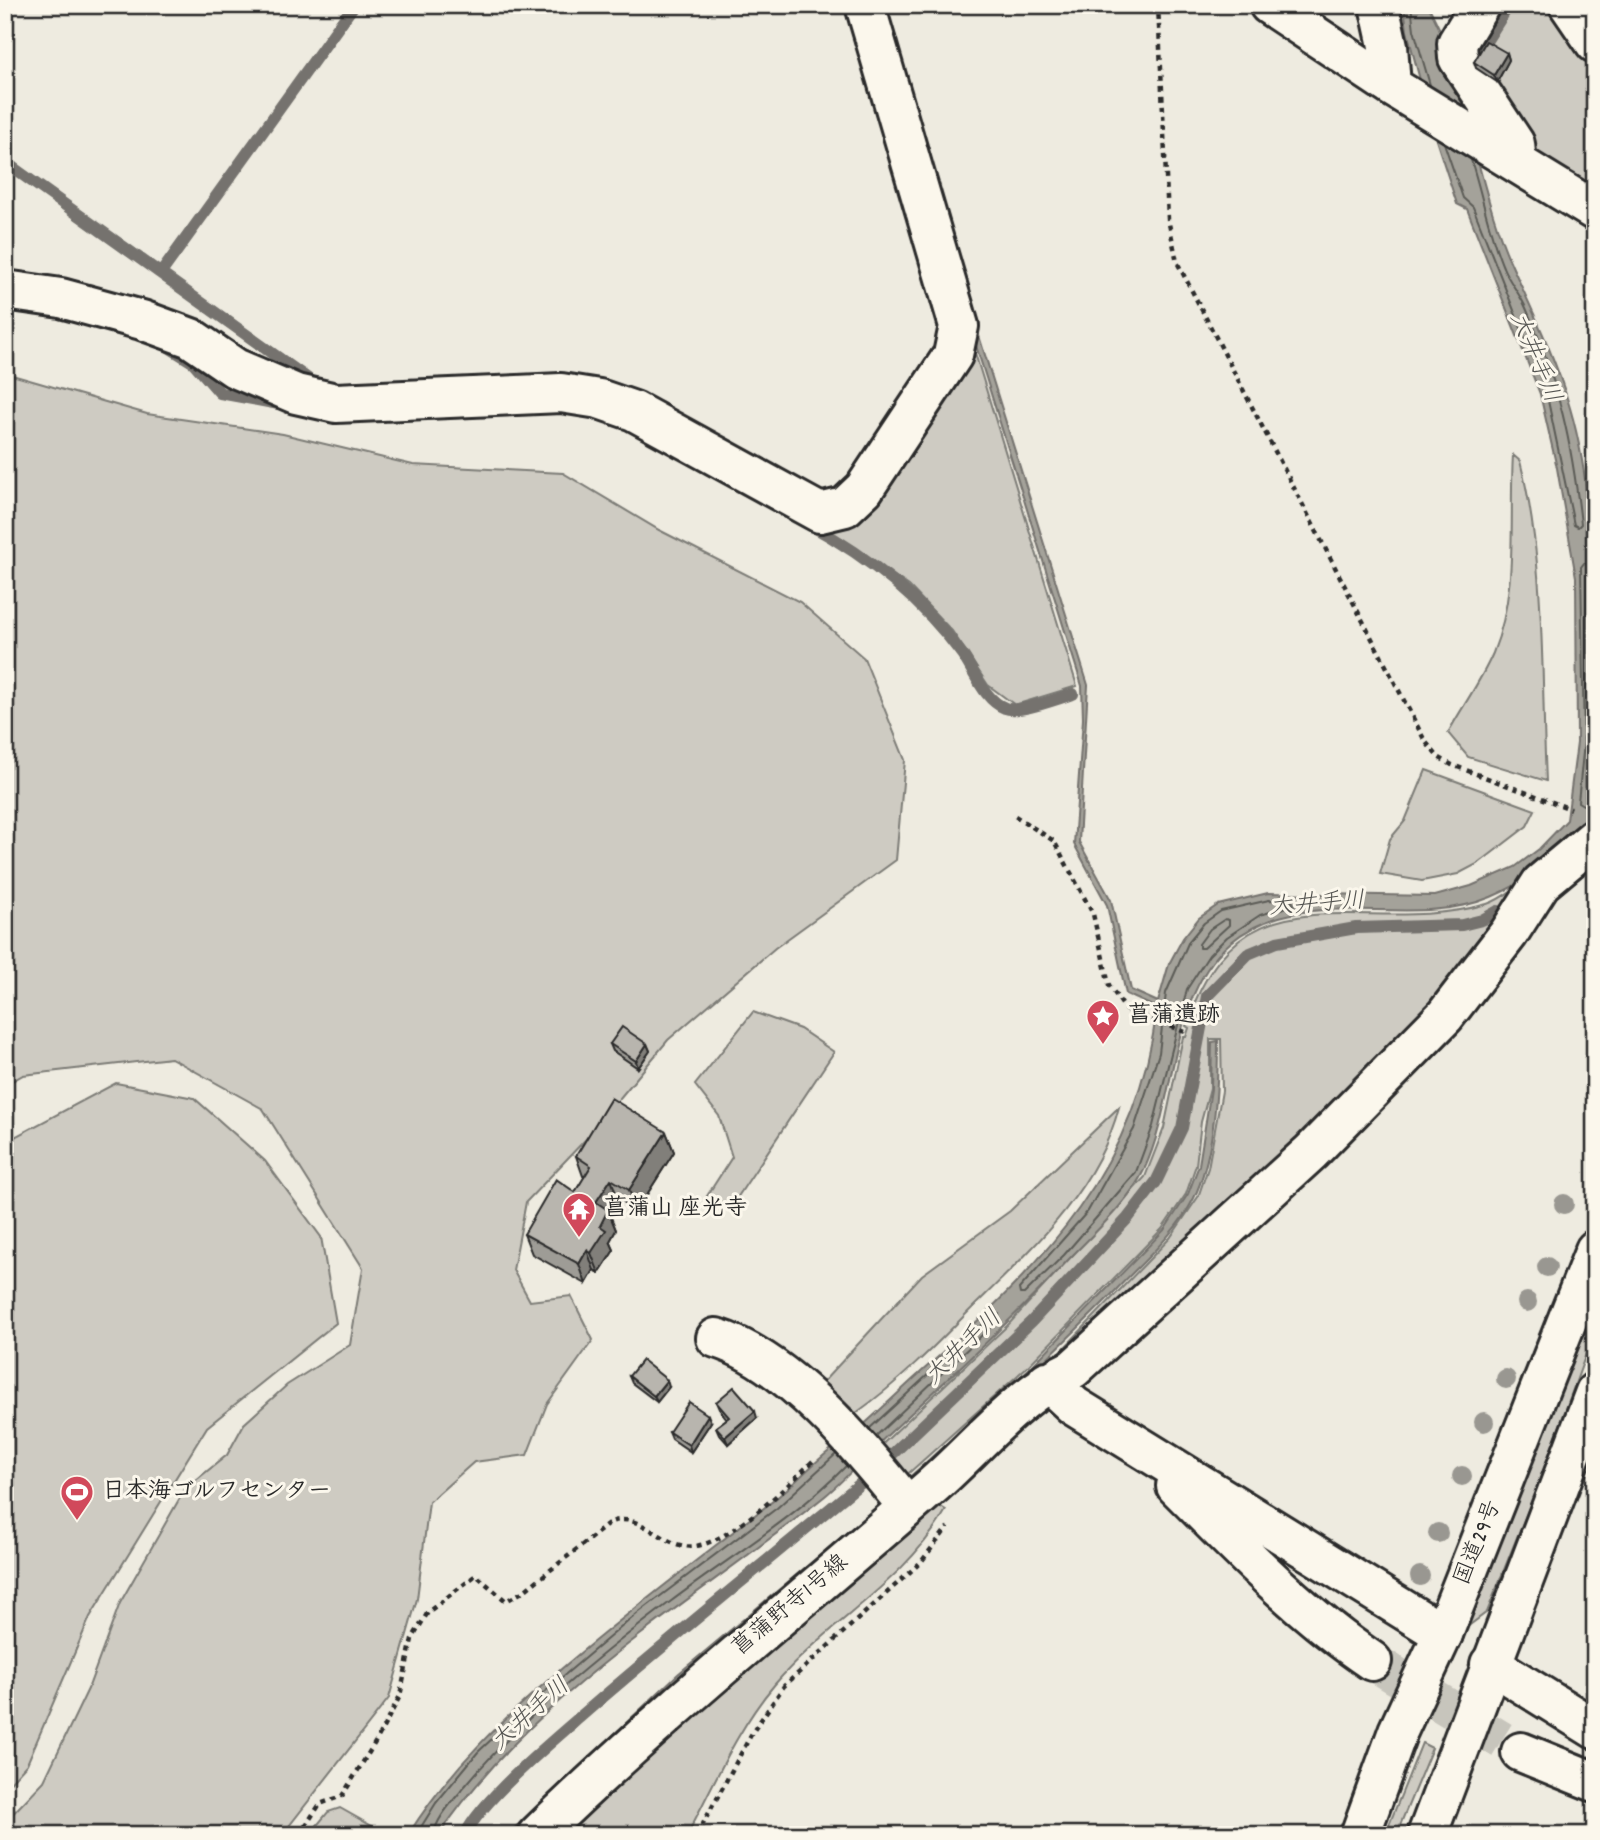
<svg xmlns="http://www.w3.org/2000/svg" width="1600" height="1840" viewBox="0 0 1600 1840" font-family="Dekko,'Klee One',sans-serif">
	<rect width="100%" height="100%" fill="#eeebe0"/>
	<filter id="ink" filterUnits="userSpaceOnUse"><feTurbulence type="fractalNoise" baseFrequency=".0143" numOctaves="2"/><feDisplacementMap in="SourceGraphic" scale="14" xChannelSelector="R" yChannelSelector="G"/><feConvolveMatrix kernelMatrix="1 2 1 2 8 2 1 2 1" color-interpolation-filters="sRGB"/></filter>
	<g filter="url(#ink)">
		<path fill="#cecbc2" stroke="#7c7b76" stroke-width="2" d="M1492 5H1552L1595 66V195L1543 161 1491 89 1470 39Z
			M971 340 1077 686 1015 705 988 685 952 631 909 586 818 523Z
			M5 373 147 414 283 434 413 465 563 473 659 530 800 602 864 658 905 760 896 860 775 948 668 1040 586 1139 526 1202 513 1270 530 1301 571 1296 593 1340 547 1404 527 1455 474 1462 429 1502 417 1599 389 1698 282 1835H5V1822L44 1781 88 1689 120 1603 185 1489 227 1455 244 1424 287 1385 350 1345 363 1268 263 1109 171 1058 23 1075 5 1085Z
			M1513 455 1520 461C1546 562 1541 677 1546 781L1468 757 1448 733C1462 707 1481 681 1493 653 1519 589 1509 522 1513 455Z
			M1426 770 1535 810 1527 826 1479 863 1458 874 1422 881 1380 874 1390 839 1405 821Z
			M1524 882 1466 970 1324 1124 1038 1375 1170 1238 1198 1197 1208 1168 1222 1091 1221 1039H1210V1089L1201 1122 1196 1165 1186 1194 1162 1229 1028 1366 900 1481 871 1455 1007 1326 1145 1177 1164 1128 1183 1037H1186L1189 1028 1186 1026C1241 857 1362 940 1487 904 1500 900 1513 889 1524 882Z
			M753 1012 800 1029 834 1052 731 1207 707 1196 732 1157 719 1116 695 1085Z
			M116 1083 194 1098 265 1161 321 1237 336 1323 207 1427 90 1617 27 1764 5 1788V1142Z
			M1119 1107C1097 1191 1030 1251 970 1310 934 1347 898 1383 856 1413L823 1382 922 1275 1010 1211Z
			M1595 1295V1329L1540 1480 1487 1612 1467 1627Z
			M941 1507 946 1510C905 1583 828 1622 775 1684 738 1727 714 1784 687 1835H555L931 1510Z
			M1422 1743 1432 1748 1396 1835H1385Z
			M340 1808 377 1829 374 1835H309L328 1812Z"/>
		<path fill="#a4a29a" stroke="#74726e" stroke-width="2" d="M1404 5H1428C1443 36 1470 88 1467 122 1481 170 1492 222 1513 268 1534 314 1556 359 1570 408 1597 500 1593 605 1594 700 1594 738 1600 793 1583 827 1565 856 1522 884 1491 897 1408 932 1305 880 1230 943 1169 995 1177 1100 1144 1170 1129 1202 1094 1233 1069 1259 1013 1319 952 1375 892 1431 869 1452 849 1476 825 1496 692 1603 536 1691 439 1835H408C452 1765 505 1717 567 1664 633 1608 701 1557 769 1504 790 1488 808 1468 829 1451 839 1442 851 1436 861 1427 884 1407 906 1385 929 1365 1044 1263 1138 1168 1157 1008L1126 994 1107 905 1074 844 1083 719 1082 686 902 108 907 105 1088 685 1079 842 1111 900 1131 990 1158 1002 1169 964 1183 938 1199 918 1218 905 1268 893 1435 896 1471 886 1515 867 1539 849 1567 820 1577 743 1576 577 1557 468 1540 394 1467 209 1457 204 1436 140 1407 31Z
			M1218 1041C1218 1089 1215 1154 1194 1198 1176 1234 1142 1262 1115 1291 1049 1358 981 1422 912 1486L903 1483 1030 1368 1164 1230 1188 1194 1199 1165 1211 1089 1212 1042Z
			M886 1500 892 1505 562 1790 518 1835H507L678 1674Z"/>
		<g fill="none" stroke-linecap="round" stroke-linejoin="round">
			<path stroke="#5b5b57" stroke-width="2" d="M1411 5 1414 30 1430 85
				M1444 143 1463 198 1473 207 1546 391 1574 525 1578 527 1581 524C1572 443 1559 383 1526 308 1520 294 1508 280 1503 267 1489 234 1482 194 1471 160
				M1595 567 1584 563 1581 567 1584 743 1578 802 1583 805 1595 798
				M1595 575 1591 579 1593 743 1589 785 1595 789
				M1269 900 1292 901 1294 905 1260 915 1227 937 1209 955 1187 989 1153 1126 1136 1172 1064 1255 1024 1294H1020L1019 1289 1088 1211 1134 1129 1159 1053 1166 993 1189 941 1204 923 1221 911Z
				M1225 919 1229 920V925L1204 948H1199V944L1210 929Z
				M869 1429 994 1314H999V1319L876 1436
				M416 1835 436 1803 478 1752 522 1711 638 1613 777 1508 836 1454
				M434 1835C435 1819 455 1799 465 1786 523 1717 598 1656 670 1602 729 1557 794 1519 846 1466"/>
			<path stroke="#74726e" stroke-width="12" d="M1478 54 1509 5
				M5 162 308 379
				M161 273 354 5
				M167 346 194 363 220 393 279 404
				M807 523C867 556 922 599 962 654 974 671 985 701 1005 708 1019 714 1058 698 1073 694
				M881 1465 1032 1321 1128 1218 1156 1182 1182 1128 1207 996 1248 954 1277 942 1356 928 1462 925 1482 920 1498 911
				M465 1835C481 1801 551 1742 580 1717 674 1635 771 1558 867 1478"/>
			<path stroke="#c7c5bc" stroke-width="38" stroke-dasharray="38 19" stroke-linecap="butt" d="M1372 1661 1521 1752"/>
			<defs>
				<path id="minor" d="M1269 5 1391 86 1595 211
					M1379 5 1388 46 1391 86
					M1480 5 1457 43 1458 58 1515 144 1517 163
					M1569 5 1595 43
					M5 290 61 298 142 320 191 338 235 368 296 394 336 403 561 393 599 399 634 411 820 513 845 507 864 489 953 355 959 326 865 5
					M716 1338C788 1360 862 1449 908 1507
					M1047 1381 1074 1406 1443 1634
					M1176 1486C1237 1547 1300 1613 1372 1661
					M1490 1664 1595 1729
					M1521 1752 1595 1782
					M537 1835C663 1712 799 1603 931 1487 976 1448 1018 1394 1073 1369L1311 1152 1445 1016 1509 933 1541 883 1595 838"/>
				<path id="highway" d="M1360 1835 1398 1731 1443 1634 1595 1250
					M1427 1835 1595 1392"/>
			</defs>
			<use href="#minor" stroke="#2b2b2b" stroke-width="44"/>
			<use href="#highway" stroke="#2b2b2b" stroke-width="44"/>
			<path stroke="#2b2b2b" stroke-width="4.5" stroke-dasharray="5 5" stroke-linecap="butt" d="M1158 5 1168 219 1177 262 1425 741 1438 757 1452 765 1571 809
				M1015 816 1054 841 1093 914 1109 985 1126 1010 1185 1032
				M299 1835 320 1804 342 1796 376 1741 400 1696 412 1639 428 1612 476 1575 506 1601 524 1591 611 1522C638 1512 659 1541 684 1546 722 1553 789 1484 815 1459
				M697 1835 752 1733 784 1686 921 1562 948 1527"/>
			<use href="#minor" stroke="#fbf7ec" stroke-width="38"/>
			<use href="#highway" stroke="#fbf7ec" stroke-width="38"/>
		</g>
		<g fill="#999791">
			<circle cx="1564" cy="1204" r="10"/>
			<circle cx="1547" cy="1267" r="10"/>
			<circle cx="1527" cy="1302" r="10"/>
			<circle cx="1506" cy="1379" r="10"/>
			<circle cx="1484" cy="1422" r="10"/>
			<circle cx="1462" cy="1476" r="10"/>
			<circle cx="1438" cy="1533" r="10"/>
			<circle cx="1420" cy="1576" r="10"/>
		</g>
		<path fill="#9e9c96" stroke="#2b2b2b" stroke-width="2" d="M1507 53 1509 60 1497 82 1476 68 1474 62Z
			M610 1044H647L650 1051 638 1068 613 1051Z
			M666 1132 674 1152 637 1210 618 1199 609 1213 616 1230 610 1241 614 1250 599 1273 594 1270 586 1284 532 1254 524 1234 575 1192 585 1177 583 1176 576 1156Z
			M629 1376 669 1387 657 1402 632 1383Z
			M716 1402 757 1418 728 1444 719 1434 716 1427 727 1419 719 1409Z
			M711 1422 691 1452 672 1439 669 1432Z"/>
		<path fill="#817f7a" stroke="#2b2b2b" stroke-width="2" d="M1507 53 1509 60 1497 82 1494 75Z
			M647 1044 650 1051 638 1068 636 1061Z
			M666 1132 674 1152 637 1210 629 1190Z
			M611 1179 618 1199 609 1213 616 1230 610 1241 614 1250 599 1273 591 1253 600 1226 596 1202Z
			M587 1250 594 1270 586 1284 579 1264Z
			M667 1380 669 1387 657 1402 654 1396Z
			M755 1411 757 1418 728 1444 725 1437Z
			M708 1415 711 1422 691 1452 689 1445Z"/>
		<path fill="#b8b5ae" stroke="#2b2b2b" stroke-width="2" d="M1486 41 1507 53 1494 75 1474 62Z
			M622 1027 647 1044 636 1061 610 1044Z
			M611 1098 666 1132 629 1190 611 1179 596 1202 608 1210 600 1226 606 1230 591 1253 587 1250 579 1264 524 1234 556 1179 575 1192 591 1166 576 1156Z
			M642 1360 667 1380 654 1396 629 1376Z
			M734 1387 755 1411 725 1437 716 1427 729 1417 716 1402Z
			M689 1402 708 1415 689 1445 669 1432Z"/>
	</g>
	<defs>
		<symbol id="sight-pin" viewBox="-11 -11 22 30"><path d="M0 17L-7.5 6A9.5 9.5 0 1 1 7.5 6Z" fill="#d1495b" stroke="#fbf7ec"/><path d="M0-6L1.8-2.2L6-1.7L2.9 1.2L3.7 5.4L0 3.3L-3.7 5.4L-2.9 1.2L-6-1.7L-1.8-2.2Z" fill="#fff"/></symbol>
		<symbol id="temple-pin" viewBox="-11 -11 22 30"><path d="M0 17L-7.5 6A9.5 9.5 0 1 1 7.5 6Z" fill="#d1495b" stroke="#fbf7ec"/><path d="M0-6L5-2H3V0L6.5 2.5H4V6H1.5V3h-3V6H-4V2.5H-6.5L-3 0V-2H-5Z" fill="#fff"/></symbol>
		<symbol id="stadium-pin" viewBox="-11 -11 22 30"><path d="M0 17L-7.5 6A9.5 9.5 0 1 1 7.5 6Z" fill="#d1495b" stroke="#fbf7ec"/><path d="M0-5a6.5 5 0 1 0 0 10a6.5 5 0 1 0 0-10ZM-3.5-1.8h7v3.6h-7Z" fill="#fff"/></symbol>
	</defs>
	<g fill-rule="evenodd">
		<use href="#sight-pin" x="1084" y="997" width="38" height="52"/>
		<use href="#temple-pin" x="560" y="1190" width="38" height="52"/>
		<use href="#stadium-pin" x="58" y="1473" width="38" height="52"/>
	</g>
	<g text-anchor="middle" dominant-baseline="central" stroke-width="6" stroke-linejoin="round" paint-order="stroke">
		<g font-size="23" font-weight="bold" fill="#2b2b2b" stroke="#fbf7ec" text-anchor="start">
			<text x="1128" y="1016">菖蒲遺跡</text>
			<text x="604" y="1209">菖蒲山 座光寺</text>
			<text x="102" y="1492">日本海ゴルフセンター</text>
		</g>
		<g font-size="23" fill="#2b2b2b" stroke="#fbf7ec">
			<text transform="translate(1479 1543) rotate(-68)">国道29号</text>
			<text transform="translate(791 1606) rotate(-40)">菖蒲野寺1号線</text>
		</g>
		<g font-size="24" font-style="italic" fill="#555552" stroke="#fbf7ec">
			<text transform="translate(1534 358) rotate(67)">大井手川</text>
			<text transform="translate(1317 905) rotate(-4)">大井手川</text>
			<text transform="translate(964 1348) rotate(-44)">大井手川</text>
			<text transform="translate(531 1715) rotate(-42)">大井手川</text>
		</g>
	</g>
	<rect width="1600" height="1840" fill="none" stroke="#fbf7ec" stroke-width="28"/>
	<rect x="14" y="14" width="1572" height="1812" fill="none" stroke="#2b2b2b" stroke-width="2.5" filter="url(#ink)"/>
</svg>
